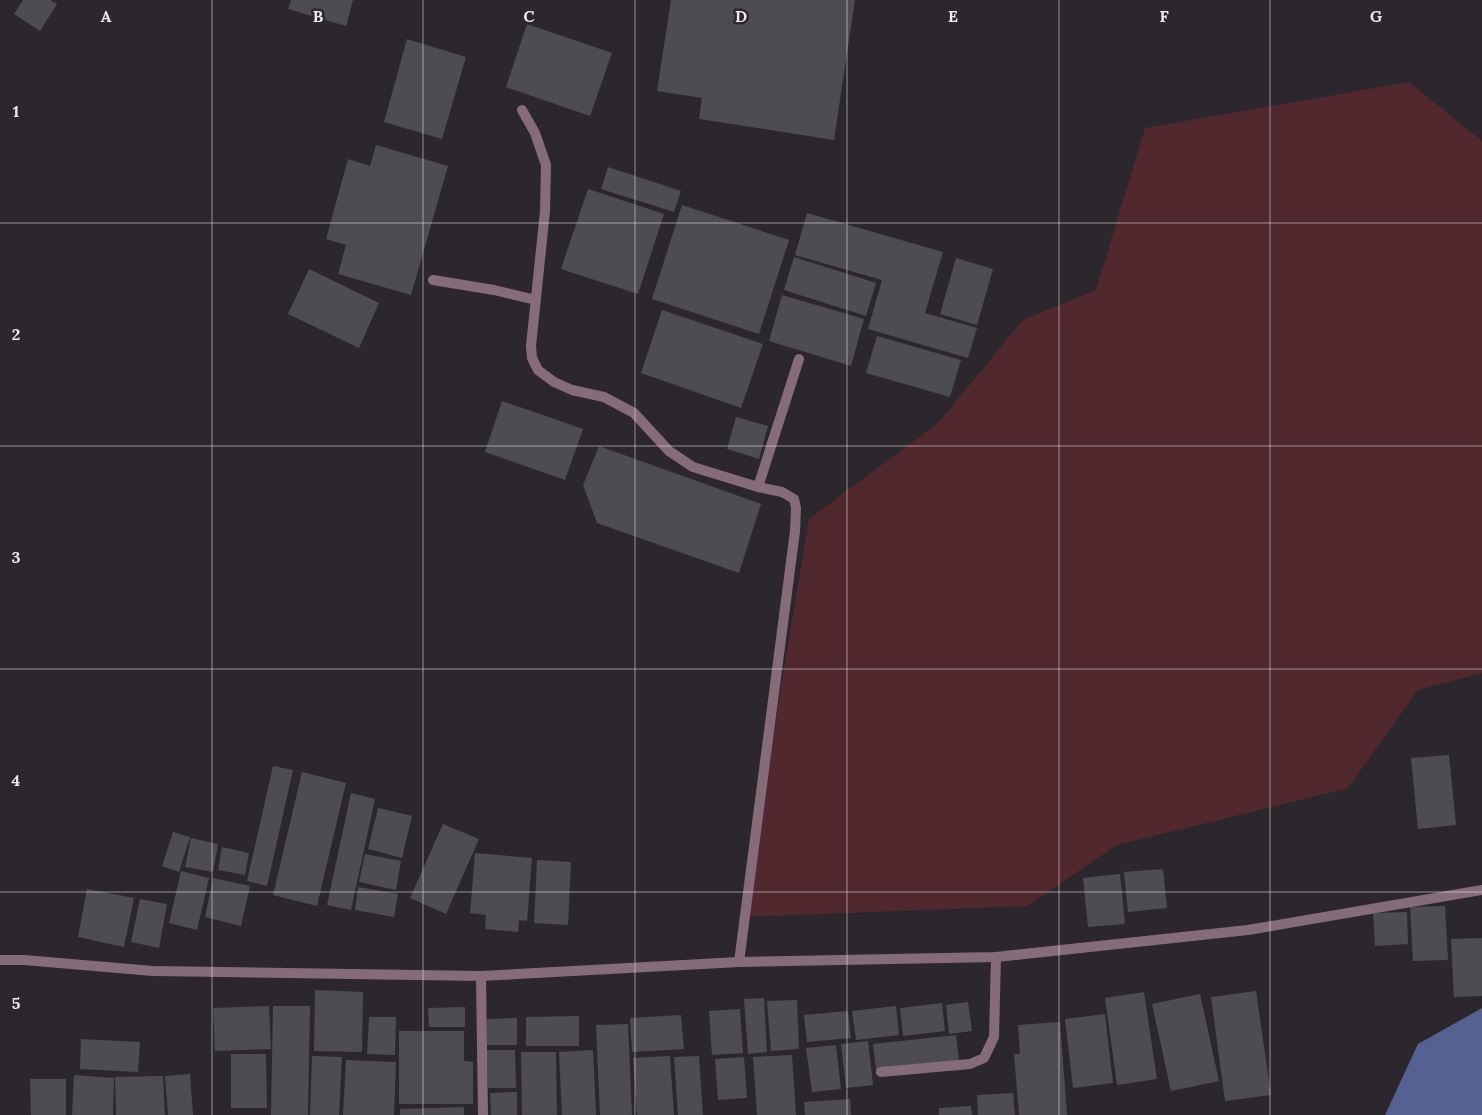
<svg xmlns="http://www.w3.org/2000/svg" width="1482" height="1115" viewBox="0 0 1482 1115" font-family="Lora,serif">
	<rect width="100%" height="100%" fill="#2c272c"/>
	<path fill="#51282d" d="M1409 82 1482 141V673L1418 690 1348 788 1117 845 1027 906 743 917 809 519 938 423 1023 320 1096 290 1145 128Z"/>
	<path fill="#546192" d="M1482 1008V1115H1385L1418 1044Z"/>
	<path fill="#4e4c53" d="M23 0H50L57 4 40 31 14 14Z
		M291 0H353L346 26 288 9Z
		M671 0H855L834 140 699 119 702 98 657 91Z
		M527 24 612 53 590 116 506 87Z
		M407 39 466 57 442 139 384 122Z
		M376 145 448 166 411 295 338 274 346 245 326 239 348 159 370 166Z
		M608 167 681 191 674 212 601 189Z
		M588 189 664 214 638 294 561 269Z
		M682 205 789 240 759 334 652 299Z
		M807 213 943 252 925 313 977 328 968 358 868 329 882 280 795 255Z
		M794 257 876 283 866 316 784 290Z
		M956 258 993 269 977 325 940 314Z
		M309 269 379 303 359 348 288 314Z
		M782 295 864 319 851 366 769 341Z
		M662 310 763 344 741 408 641 373Z
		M877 336 961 360 950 397 866 373Z
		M502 401 583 429 565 480 485 452Z
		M736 417 768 426 759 459 727 449Z
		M599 446 761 504 739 573 597 523 583 485Z
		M1449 755 1456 825 1418 829 1411 758Z
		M273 766 293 770 267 886 247 881Z
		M302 772 346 783 317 906 273 895Z
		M351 793 375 799 351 910 327 905Z
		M378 808 412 816 402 858 368 849Z
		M443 824 479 839 446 914 410 898Z
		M173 832 190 837 179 872 162 866Z
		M191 838 218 844 213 872 185 867Z
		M222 847 249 853 245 875 218 870Z
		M475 853 532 858 527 921 519 920 518 932 485 929 486 915 470 913Z
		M365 854 401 861 396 890 359 882Z
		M537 860 571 862 568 925 534 923Z
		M1163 869 1167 908 1128 912 1124 872Z
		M181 871 209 878 197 930 169 923Z
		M1120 874 1125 924 1088 927 1083 878Z
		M213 878 250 886 241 926 205 917Z
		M358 887 398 894 394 917 355 910Z
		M87 889 134 898 124 947 78 937Z
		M140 899 167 904 159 948 131 942Z
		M1445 906 1448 960 1413 961 1410 907Z
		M1407 912 1408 944 1375 946 1373 913Z
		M1482 938V996L1454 997 1451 939Z
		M315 990 363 992 362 1052 314 1051Z
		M1256 991 1271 1095 1225 1101 1211 997Z
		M1144 992 1157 1079 1117 1085 1105 998Z
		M1200 994 1219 1081 1171 1091 1152 1004Z
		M764 998 767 1052 748 1054 744 999Z
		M797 1000 799 1049 771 1051 767 1001Z
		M968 1002 972 1031 949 1034 946 1005Z
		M942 1003 945 1031 903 1036 900 1008Z
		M269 1006 271 1049 215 1051 213 1008Z
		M273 1006H310L308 1115H271Z
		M896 1006 899 1035 856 1040 852 1011Z
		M465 1007V1027H429L428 1008Z
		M740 1009 743 1053 712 1055 709 1011Z
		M848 1011 851 1038 807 1042 804 1015Z
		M1105 1014 1113 1083 1073 1088 1065 1019Z
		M681 1015 684 1049 632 1052 630 1018Z
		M579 1016V1046H526V1017Z
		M369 1017H396L395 1055 367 1054Z
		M517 1018V1045H487V1019Z
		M1060 1022 1067 1115H1019L1014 1054H1020L1018 1025Z
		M628 1024 632 1115H600L596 1025Z
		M399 1031H464V1061L473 1062V1104H399Z
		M956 1035 959 1061 876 1070 873 1044Z
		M81 1039 140 1042 138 1072 80 1069Z
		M868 1041 873 1085 846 1088 841 1044Z
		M836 1045 841 1089 812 1092 806 1048Z
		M487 1050H515L516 1088H488Z
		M593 1050 596 1115H562L559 1052Z
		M521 1052H556L557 1115H522Z
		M231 1054H266L267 1108H231Z
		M792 1055 796 1115H757L753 1057Z
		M312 1056 342 1057 339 1115H310Z
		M670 1056 674 1115H637L633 1058Z
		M699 1056 703 1115H678L674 1057Z
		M744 1057 747 1098 718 1100 715 1059Z
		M346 1060 396 1062 394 1115H343Z
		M190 1074 193 1115H168L165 1076Z
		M74 1075 114 1078 113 1115H72Z
		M163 1076 165 1115H116L115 1077Z
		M30 1079H66V1115H31Z
		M517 1092V1115H491L490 1093Z
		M1013 1093 1015 1115H978L977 1095Z
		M850 1099 851 1115H805L804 1102Z
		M971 1106 972 1115H939V1108Z
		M464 1107V1115H400V1109Z"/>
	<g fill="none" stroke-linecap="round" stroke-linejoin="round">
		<path stroke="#856c78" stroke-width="10" d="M522 110 535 133 546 165 545 211 531 346 532 358 538 370 554 382 572 390 604 397 634 413 669 451 693 467 758 487 782 492 794 499 796 508 795 531 739 962
			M433 280 494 290 536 300
			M758 487 799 359
			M881 1072 970 1064 984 1058 994 1037 996 957"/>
		<path stroke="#856c78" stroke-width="10" d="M481 976 483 1115"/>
		<path stroke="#856c78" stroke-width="10" d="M0 960H24L153 971 481 976 739 962 996 957 1248 930 1482 890"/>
	</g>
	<path fill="none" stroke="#eeebef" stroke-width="1" stroke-opacity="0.55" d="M212 0V1115M423 0V1115M635 0V1115M847 0V1115M1059 0V1115M1270 0V1115M0 223H1482M0 446H1482M0 669H1482M0 892H1482"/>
	<g font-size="16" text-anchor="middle" font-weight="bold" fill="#eeebef" stroke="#2c272c" stroke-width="5" stroke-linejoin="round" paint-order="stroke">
		<text x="106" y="22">A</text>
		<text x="318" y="22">B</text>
		<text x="529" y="22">C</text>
		<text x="741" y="22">D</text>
		<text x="953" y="22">E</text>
		<text x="1164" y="22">F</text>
		<text x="1376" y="22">G</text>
		<text x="16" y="117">1</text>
		<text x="16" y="340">2</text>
		<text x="16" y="563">3</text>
		<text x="16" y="786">4</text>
		<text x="16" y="1009">5</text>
	</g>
</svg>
